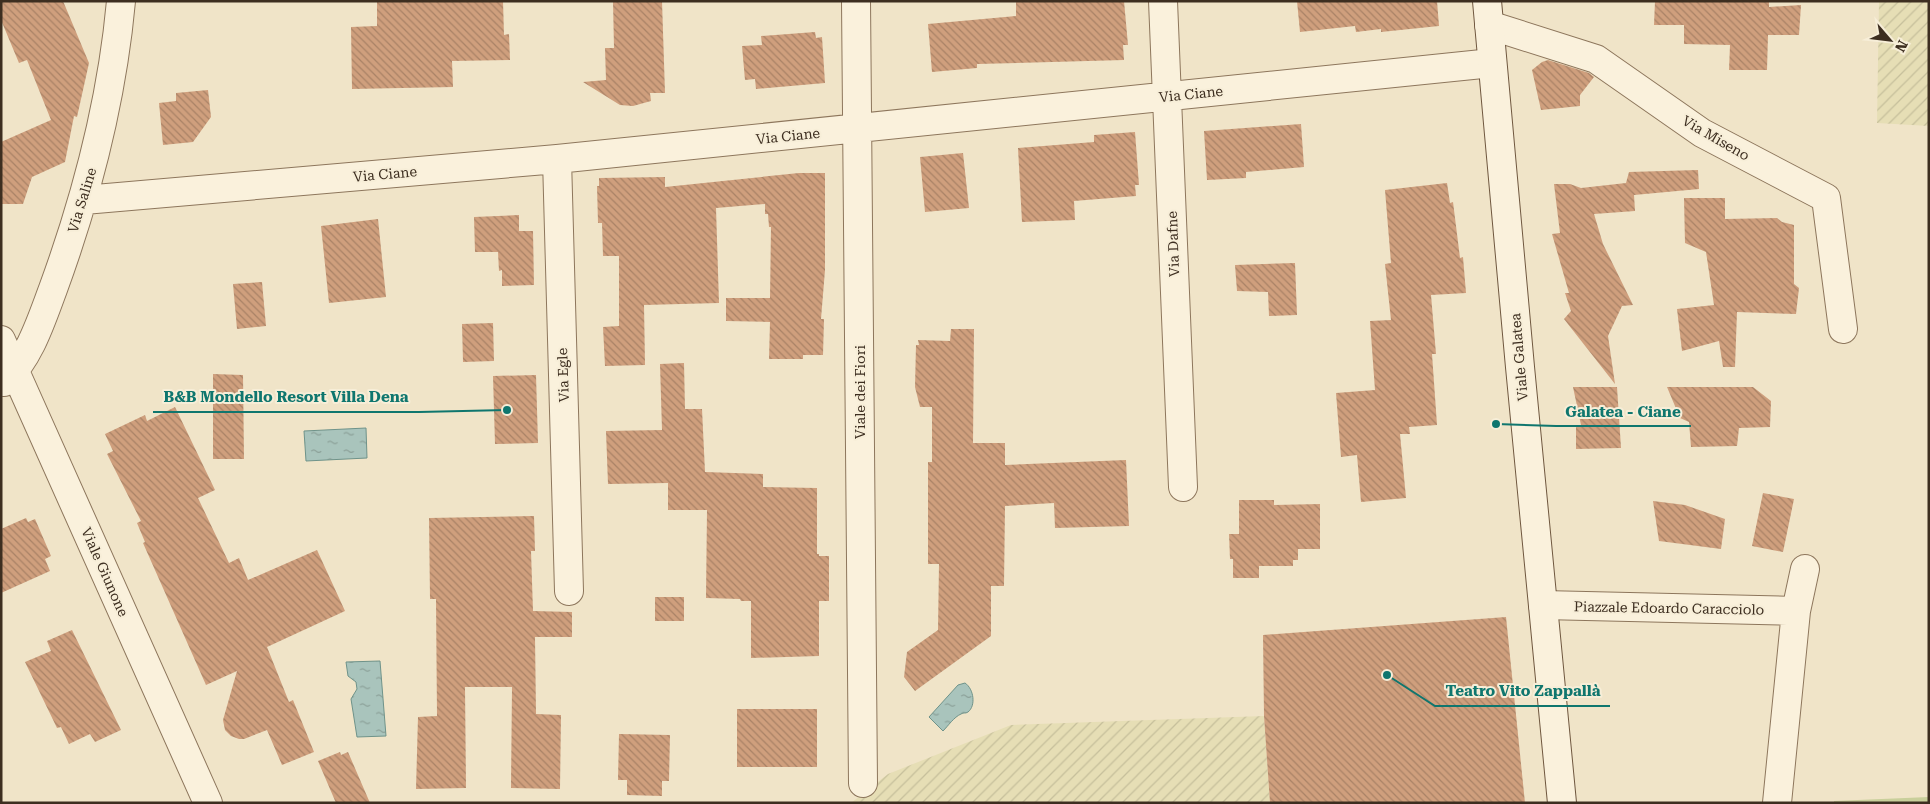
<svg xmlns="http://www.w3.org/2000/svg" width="1930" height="804" viewBox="0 0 1930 804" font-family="'Roboto Serif',serif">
	<defs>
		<pattern id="farmland-furrows" width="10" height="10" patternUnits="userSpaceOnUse" patternTransform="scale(1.25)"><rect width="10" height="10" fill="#e6deb5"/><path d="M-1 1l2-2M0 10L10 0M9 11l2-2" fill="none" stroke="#c6bf9b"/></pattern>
		<pattern id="water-ripples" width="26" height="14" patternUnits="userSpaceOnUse" patternTransform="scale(1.25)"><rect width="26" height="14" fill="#a9c4bc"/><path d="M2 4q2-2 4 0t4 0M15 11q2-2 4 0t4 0" fill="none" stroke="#8ba098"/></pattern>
		<pattern id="building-back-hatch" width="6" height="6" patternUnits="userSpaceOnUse" patternTransform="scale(1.25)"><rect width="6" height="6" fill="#cf9f7d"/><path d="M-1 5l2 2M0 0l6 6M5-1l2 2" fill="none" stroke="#a98266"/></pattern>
	</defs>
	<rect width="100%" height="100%" fill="#f0e4c8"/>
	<path fill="url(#farmland-furrows)" d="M1879 1H1929V126L1877 123Z
		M1264 716 1270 803H851L888 774 1011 725Z"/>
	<path fill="#c9cf9b" d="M1929 797V803H1834V801Z"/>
	<path fill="url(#water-ripples)" stroke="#6f938a" d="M366 428 367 458 306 461 304 431Z
		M380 661 386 736 357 737 351 699 357 689 356 682 348 676 346 662Z
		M965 683C974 689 976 706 968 712 965 714 964 712 961 714 954 717 948 726 943 731L929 717 958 685Z"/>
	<path fill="url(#building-back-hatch)" d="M1 1H63L89 63 77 117 74 116 65 162 32 177 23 204H1V142L51 120 27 60 19 63 1 20Z
		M377 1H503L504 35 509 34 510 60 452 61 453 87 352 89 351 27 377 26Z
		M613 1H662L665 93H650L651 101 633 106 620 105 583 82 606 80 605 48H614Z
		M1016 1H1124L1128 45H1123L1124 60 977 64V68L932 72 928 24 1016 16Z
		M1297 1H1437L1439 26 1381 32V29L1356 32 1355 26 1300 32Z
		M1655 1H1769V7L1801 5 1799 35H1768L1767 70H1729L1730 45 1684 44V25H1654Z
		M815 32 816 38 822 37 825 83 756 89 755 79 745 80 742 46 762 45 761 36Z
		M1548 60 1589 73 1594 77 1580 95V106L1541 110 1532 70 1542 62Z
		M208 90 211 117 193 142 163 145 159 103 176 101V93Z
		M1301 124 1304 167 1246 172V178L1207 180 1204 131Z
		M1135 132 1139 185H1135L1136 196 1074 201 1075 220 1022 222 1018 148 1094 142V135Z
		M963 153 969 208 925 212 920 157Z
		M1698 170 1699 189 1634 195 1635 211 1594 214 1603 244 1633 305 1622 306 1608 336 1615 384 1564 319 1571 311 1565 293H1569L1552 234 1560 233 1554 184H1570L1581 188 1626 183 1629 172Z
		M799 173H825V270L821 319H824L823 355H803V359H769L770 322 726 321V298H770L771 227H769L768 214H765V204L716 208 719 303 644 305 645 365 605 366 603 327 619 326V256H603L602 223H598L597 186H599V178L665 177V187Z
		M1447 183 1450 203 1453 202 1460 258 1463 257 1466 293 1431 295 1436 354H1432L1437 425 1409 427 1410 434H1400L1406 498 1361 502 1357 455 1341 457 1336 393 1375 390 1370 321 1391 320 1385 264 1391 263 1385 190Z
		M1684 198H1725V219L1777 218 1782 222 1794 225V284L1799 288 1796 314 1737 312 1735 367H1723L1719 341 1682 351 1677 309 1714 305 1706 252 1685 243Z
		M519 215V231H533L534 285 502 286V270L499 271 498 252H475L474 217Z
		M378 219 386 297 329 303 321 226Z
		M1295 263 1297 315 1269 316 1268 292 1237 291 1235 265Z
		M262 282 266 326 237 329 233 284Z
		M493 323 494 361 463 362 462 324Z
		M951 329H974L973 443H1005V465L1126 460 1129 526 1055 528 1054 503 1005 506 1004 586H991V636L915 691 904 677 907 652 938 630 939 564H928V462H932V407H920L915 387 916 345H919L918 340 950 341Z
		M684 363 685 409H702L705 472 763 474V487L817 488V554H819V556H829V601H819V656L751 658V601H741L740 599 706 598 707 510H668V483L608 484 606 431 662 430 660 364Z
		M213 374 243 375 244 459H213Z
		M536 375 538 443 495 444 493 376Z
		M1573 387H1617L1621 448 1576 449V425H1581Z
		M1667 387H1753L1771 401 1770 427 1739 428 1737 446 1691 447 1689 422 1680 418Z
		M175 407 215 490 198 498 229 563 239 558 248 580 317 550 345 611 267 647 289 702 293 700 314 752 282 765 267 730 244 739H239L231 736 225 730 223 720 237 671 206 685 143 543 145 542 137 523 141 521 107 454 113 451 105 434 145 415 147 421Z
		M1763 493 1794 499 1783 552 1752 546Z
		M1239 500H1274V505L1320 504V549H1298V560H1293V566H1259V578H1233V559H1230L1229 534H1239Z
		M1653 501 1685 505 1725 519 1721 549 1659 541Z
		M534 516 535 551H531L533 611 572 612V637H535L536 714 561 715 560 789 511 788 512 687H465L466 788 416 789 418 717 437 716 436 599H430L429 518Z
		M26 518 28 522 35 519 51 556 45 559 50 571 1 593V529Z
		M655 597H684V621H655Z
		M1506 617 1525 803H1270L1264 716 1263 635Z
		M72 630 121 730 95 742 90 734 69 744 61 727 57 728 25 662 51 651 47 641Z
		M737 709H817V767H737Z
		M619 734 670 735 669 781H662V796L627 795V780H618Z
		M340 752 341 755 348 752 370 803H336L318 761Z"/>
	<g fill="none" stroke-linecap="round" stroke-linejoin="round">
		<defs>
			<path id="minor" d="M856 1 863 783
				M1163 1 1183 487
				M1489 25 1596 59 1702 133 1826 198 1843 329
				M557 159 569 591
				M84 200 557 159 1492 63
				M1 340 208 803
				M4 382C30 357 41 321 53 289 87 196 112 100 121 1
				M1543 605 1796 611
				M1777 803 1796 611 1805 569"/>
			<path id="secondary" d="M1487 1 1520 367 1562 803"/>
		</defs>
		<use href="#minor" stroke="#8d765c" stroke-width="30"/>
		<use href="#secondary" stroke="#6f573f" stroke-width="30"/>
		<use href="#minor" stroke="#faf1dc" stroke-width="28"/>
		<use href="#secondary" stroke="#faf1dc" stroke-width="28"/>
	</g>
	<g text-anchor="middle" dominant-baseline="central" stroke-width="4" stroke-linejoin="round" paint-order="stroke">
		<g font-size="14" fill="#3d2e20" stroke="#f7eed8">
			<text transform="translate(1191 94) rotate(-6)">Via Ciane</text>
			<text transform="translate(788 136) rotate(-6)">Via Ciane</text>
			<text transform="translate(1716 138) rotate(30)">Via Miseno</text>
			<text transform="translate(385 174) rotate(-5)">Via Ciane</text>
			<text transform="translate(82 200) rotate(-73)">Via Saline</text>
			<text transform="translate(1173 244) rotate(-92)">Via Dafne</text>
			<text transform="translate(1519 357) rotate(-95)">Viale Galatea</text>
			<text transform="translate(563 375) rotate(-92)">Via Egle</text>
			<text transform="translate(860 392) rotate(-90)">Viale dei Fiori</text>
			<text transform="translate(105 572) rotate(66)">Viale Giunone</text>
			<text transform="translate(1669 608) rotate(1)">Piazzale Edoardo Caracciolo</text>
		</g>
	</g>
	<path fill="none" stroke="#0f766e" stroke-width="2" d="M507 410L419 412H153M1496 424L1556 426H1691M1387 675L1435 706H1610"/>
	<g fill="#0f766e" stroke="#f7eed8" stroke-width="2">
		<circle cx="507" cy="410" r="5"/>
		<circle cx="1496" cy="424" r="5"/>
		<circle cx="1387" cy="675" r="5"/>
	</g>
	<g font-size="15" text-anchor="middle" font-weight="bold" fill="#0f766e" stroke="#f7eed8" stroke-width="4" stroke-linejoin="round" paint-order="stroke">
		<text x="286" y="402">B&amp;B Mondello Resort Villa Dena</text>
		<text x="1623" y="417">Galatea - Ciane</text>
		<text x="1523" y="696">Teatro Vito Zappallà</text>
	</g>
	<rect width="1930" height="804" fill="none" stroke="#3d2e20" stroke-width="5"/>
	<g transform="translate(1890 40) rotate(118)" stroke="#f7eed8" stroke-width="4" paint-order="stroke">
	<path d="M0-4L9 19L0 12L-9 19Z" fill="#3d2e20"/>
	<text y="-8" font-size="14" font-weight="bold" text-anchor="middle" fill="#3d2e20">N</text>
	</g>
</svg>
